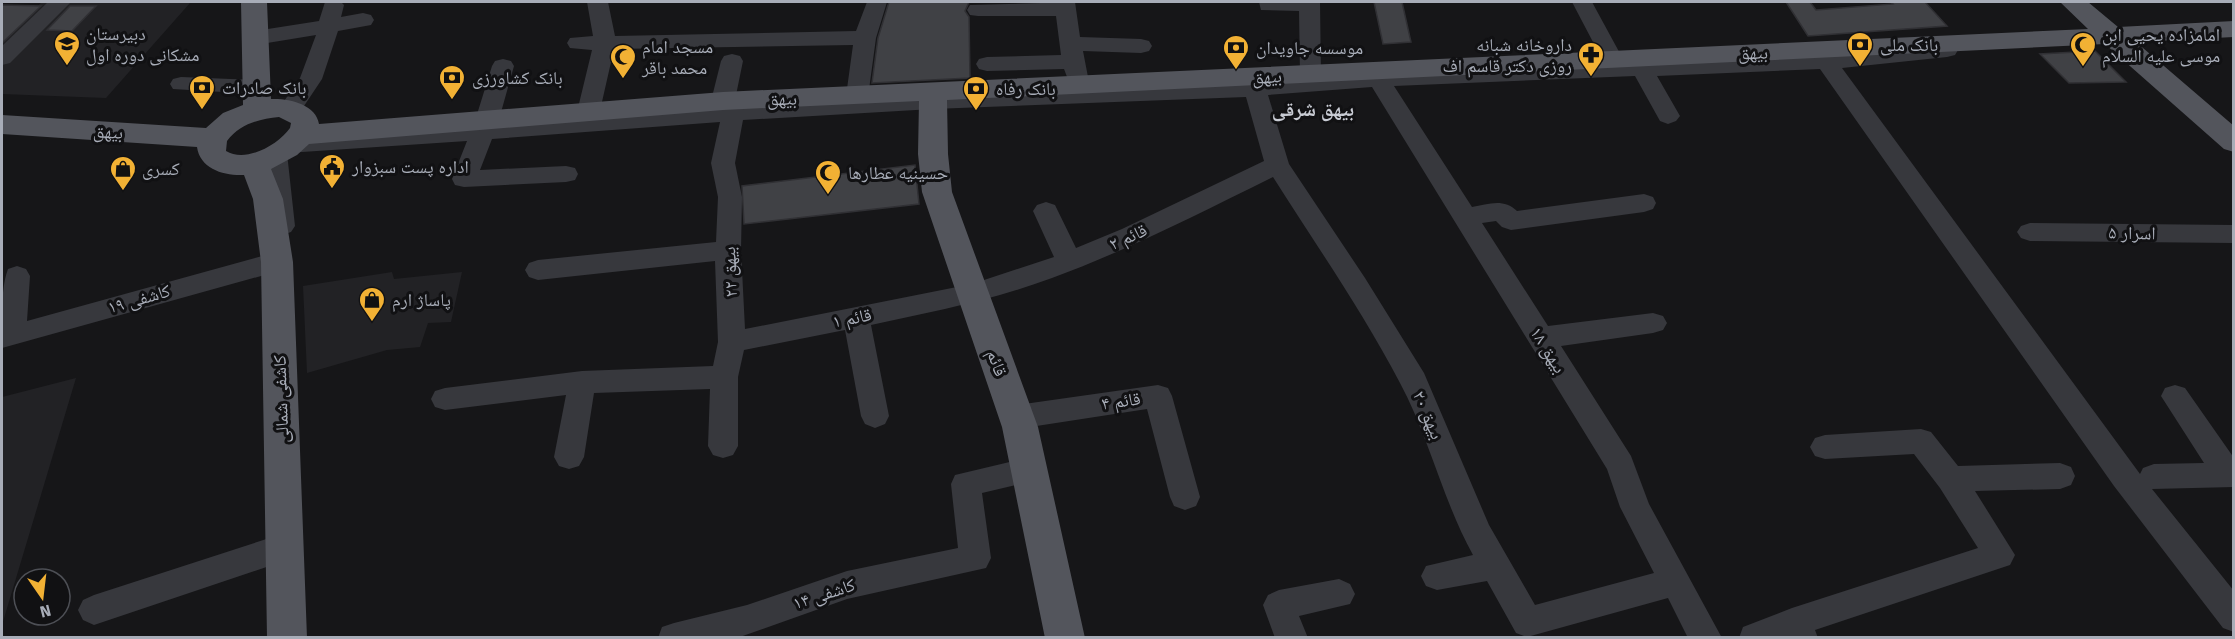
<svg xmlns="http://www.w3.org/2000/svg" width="2235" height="639" viewBox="0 0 2235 639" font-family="'Fira Sans','Noto Naskh Arabic',sans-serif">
	<rect width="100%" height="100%" fill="#161618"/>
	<path fill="#222225" d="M42 2H153L190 3 106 98 2 94V40Z
		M392 272 394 279 462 272 451 322 428 323 420 347 387 350 307 373 303 286Z
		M76 378 2 625V397Z"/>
	<path fill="#404145" stroke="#303034" stroke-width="1.5" d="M889 2H969L965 11 969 17 970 78 872 83 878 38Z
		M1374 2H1402L1411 42 1383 44Z
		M1786 2H1810L1816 10 1893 4 1891 2H1925L1947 26 1808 36Z
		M2 5 41 6 2 43Z
		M70 6H96L72 31 47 30Z
		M2095 51 2126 82 2069 83 2040 54Z
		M915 165 919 204 744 224 742 186Z"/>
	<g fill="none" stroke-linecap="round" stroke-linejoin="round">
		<path fill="#37383d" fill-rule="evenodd" d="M48 2H71L10 63 2 65V46Z
			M325 2H341L344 5 341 17 363 13 371 15 374 20 371 25 338 31 322 79 298 115 290 118 282 115 278 110 300 78 316 35 255 45 247 43 244 38 247 33 255 31 319 21Z
			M587 2H608L615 36 856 31 867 2H887L876 38 868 97 1242 82 1241 78 1244 73 1252 71 1260 73 1264 81 1302 78 1300 74 1299 11 1261 10 1259 2H1320L1321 76 1364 73 1362 70 1365 65 1373 63 1381 65 1385 71 1604 63 1572 2H1592L1623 59 1621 63 1628 62 1626 59 1629 54 1637 52 1645 54 1650 62 1826 55 1947 43 1955 45 1958 50 1955 55 1947 57 1842 68 2140 474 2143 468 2154 464 2204 463 2161 396 2165 388 2175 385 2185 388 2234 458V487L2152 489 2234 591V632L2223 628 2114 486 1820 69 1657 76 1680 116 1676 121 1668 124 1660 121 1635 76 1394 86 1472 207C1488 204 1504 198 1517 211L1644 194 1653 197 1656 203 1653 209 1644 212 1511 230 1502 227 1496 221 1482 223 1548 326 1653 313 1663 316 1667 323 1663 330 1653 333 1561 346 1631 456 1649 504 1722 638H1688L1668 598 1527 637 1516 633 1487 581 1437 590 1426 586 1421 576 1426 566 1473 555C1443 501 1429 437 1400 383 1363 312 1316 245 1273 177 1200 213 1128 250 1052 278 993 300 932 312 871 325L889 416 885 424 875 428 865 424 861 416 845 330 744 350 738 377V446L733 455 723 458 713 455 708 446 710 389 594 393 584 457 579 466 569 469 559 466 554 457 566 395 445 410 435 407 431 399 435 391 445 388 582 371 713 366 718 342 715 261 538 280 529 277 525 270 529 263 538 260 716 242 718 197 711 163 720 122 492 139 480 170 566 166 575 168 578 174 575 180 566 182 464 187 455 185 452 179 467 141 287 153 295 226 291 232 282 235 273 232 269 226 265 156 269 150 282 149 280 146 284 140 292 138 474 124 492 66 495 61 503 59 511 61 514 66 498 123 580 117 577 112 592 50 570 48 567 43 570 38 593 36ZM853 45 846 96 847 99 739 105 735 100 743 61 740 56 732 54 724 56 721 61 711 101 715 107 599 115 614 49ZM1372 87 1607 469 1620 507 1654 573 1535 605 1489 525 1424 373 1365 278 1289 164 1268 95ZM1246 97 1264 161 1122 229 1076 248 1055 205 1046 202 1037 205 1033 211 1054 257 972 284 745 329 741 250 742 197 735 163 743 120 933 109Z
			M1075 2 1080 37 1141 39 1149 41 1152 46 1149 51 1141 53 1083 51 1088 77 1085 82 1077 84 1069 82 1064 69 987 71 979 69 976 64 979 59 987 57 1061 55 1056 16H978L970 15 967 10 970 5Z
			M181 77 256 80 264 82 267 87 264 92 256 94 173 89 170 84 173 79Z
			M2030 223 2234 225V243L2030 241 2021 238 2017 232 2021 226Z
			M277 252 286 255 290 262 286 269 2 348C2 325 0 290 8 269L17 266 26 269 30 276 27 321Z
			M1158 385 1168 388 1172 396 1200 497 1196 506 1185 510 1174 506 1170 497 1147 409 1017 429 1007 425 1003 417 1007 409 1017 405Z
			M1921 429 1931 432 1958 466 2060 463 2071 467 2075 476 2071 485 2060 489 1975 491 2015 555 2010 565 1815 630 1818 638H1739L1743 627 1792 608 1978 548 1940 488 1914 454 1825 459 1815 456 1810 447 1815 438 1825 435Z
			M1030 457 1041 461 1045 470 1041 479 982 493 991 558 986 568 847 599 737 638H658L662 627 674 623 747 605 847 571 958 548 951 484 955 475Z
			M285 533 296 537 301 547 296 557 94 625 83 620 78 610 83 600 94 595Z
			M1339 579 1350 584 1355 594 1350 604 1299 616 1308 638H1275L1263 605 1268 595 1279 590Z"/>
		<path fill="#53555c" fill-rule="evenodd" d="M241 2H267L271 99C288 98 316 104 319 124L723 92 2088 29 2060 2H2088L2118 27 2234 21V37L2136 42 2234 126V152L2224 149 2105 44 947 100 948 154 952 192 1038 427 1085 638H1045L1002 427 922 192 918 154 919 101 723 110 309 144 297 155 271 169 283 199 293 262 307 638H267L261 262 253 199 244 175C224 176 200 169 197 147L2 134V115L206 128 223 113 243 105ZM279 117 291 123 290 128C278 145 246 163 226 151L227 141C240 124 259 119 279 117Z"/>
	</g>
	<defs>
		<symbol id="school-pin" viewBox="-11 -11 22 30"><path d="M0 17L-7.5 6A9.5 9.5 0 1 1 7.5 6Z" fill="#f2b134" stroke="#111113"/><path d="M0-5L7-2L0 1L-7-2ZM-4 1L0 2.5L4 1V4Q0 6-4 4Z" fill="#111"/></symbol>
		<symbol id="bank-pin" viewBox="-11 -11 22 30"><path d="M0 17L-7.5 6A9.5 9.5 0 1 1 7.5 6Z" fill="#f2b134" stroke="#111113"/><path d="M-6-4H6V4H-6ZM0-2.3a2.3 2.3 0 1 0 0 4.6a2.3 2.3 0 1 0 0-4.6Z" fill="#111"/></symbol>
		<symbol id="mosque-pin" viewBox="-11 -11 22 30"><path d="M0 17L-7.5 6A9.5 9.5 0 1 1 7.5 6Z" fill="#f2b134" stroke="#111113"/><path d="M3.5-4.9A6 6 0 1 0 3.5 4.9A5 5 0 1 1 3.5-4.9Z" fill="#111"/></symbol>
		<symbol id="pharmacy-pin" viewBox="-11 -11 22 30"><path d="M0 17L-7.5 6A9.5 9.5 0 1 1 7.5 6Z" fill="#f2b134" stroke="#111113"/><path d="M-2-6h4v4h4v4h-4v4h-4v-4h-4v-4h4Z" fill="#111"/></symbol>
		<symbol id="civic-pin" viewBox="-11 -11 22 30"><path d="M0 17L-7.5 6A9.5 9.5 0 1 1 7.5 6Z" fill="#f2b134" stroke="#111113"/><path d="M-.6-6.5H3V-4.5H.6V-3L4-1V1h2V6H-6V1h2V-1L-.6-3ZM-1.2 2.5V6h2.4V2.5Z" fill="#111"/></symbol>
		<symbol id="shop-pin" viewBox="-11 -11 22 30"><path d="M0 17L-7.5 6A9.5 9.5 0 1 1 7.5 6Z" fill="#f2b134" stroke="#111113"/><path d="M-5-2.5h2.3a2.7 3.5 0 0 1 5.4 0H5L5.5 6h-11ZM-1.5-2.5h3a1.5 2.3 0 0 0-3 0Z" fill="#111"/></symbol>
	</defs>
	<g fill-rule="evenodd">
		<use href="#school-pin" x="52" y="29" width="30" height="40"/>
		<use href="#bank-pin" x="1845" y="30" width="30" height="40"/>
		<use href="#mosque-pin" x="2068" y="30" width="30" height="40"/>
		<use href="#bank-pin" x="1221" y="33" width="30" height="40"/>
		<use href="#pharmacy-pin" x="1576" y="40" width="30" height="40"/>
		<use href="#mosque-pin" x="608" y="42" width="30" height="40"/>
		<use href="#bank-pin" x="437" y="63" width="30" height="40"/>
		<use href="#bank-pin" x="187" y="73" width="30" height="40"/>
		<use href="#bank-pin" x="961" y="74" width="30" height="40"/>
		<use href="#civic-pin" x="317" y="152" width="30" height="40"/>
		<use href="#shop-pin" x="108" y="154" width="30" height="40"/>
		<use href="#mosque-pin" x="813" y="158" width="30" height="40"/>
		<use href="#shop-pin" x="357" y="285" width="30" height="40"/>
	</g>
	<g text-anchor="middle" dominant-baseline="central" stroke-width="6" stroke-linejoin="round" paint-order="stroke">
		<g font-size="18" fill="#a8adb8" stroke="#111113" text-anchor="start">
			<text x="86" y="34">دبیرستان<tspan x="86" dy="21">مشکانی دوره اول</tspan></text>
			<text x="2102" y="35">امامزاده یحیی ابن<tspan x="2102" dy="21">موسی علیه السلام</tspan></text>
			<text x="1572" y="45" text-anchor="end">داروخانه شبانه<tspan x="1572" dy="21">روزی دکتر قاسم اف</tspan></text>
			<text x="1880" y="45">بانک ملی</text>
			<text x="642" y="47">مسجد امام<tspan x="642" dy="21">محمد باقر</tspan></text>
			<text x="1256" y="48">موسسه جاویدان</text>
			<text x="472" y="78">بانک کشاورزی</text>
			<text x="222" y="88">بانک صادرات</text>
			<text x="996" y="89">بانک رفاه</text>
			<text x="352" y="167">اداره پست سبزوار</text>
			<text x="142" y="169">کسری</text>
			<text x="848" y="173">حسینیه عطارها</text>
			<text x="392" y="300">پاساژ ارم</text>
		</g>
		<g font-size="18" fill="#a8adb8" stroke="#111113">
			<text transform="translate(1753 53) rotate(-2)">بیهق</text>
			<text transform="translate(1267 77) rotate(-4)">بیهق</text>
			<text transform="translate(782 99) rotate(-2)">بیهق</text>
			<text transform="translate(108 132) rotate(3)">بیهق</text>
			<text transform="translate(2132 233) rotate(1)">اسرار ۵</text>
			<text transform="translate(1128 237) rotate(-24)">قائم ۲</text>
			<text transform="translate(730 272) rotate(-92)">بیهق ۲۲</text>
			<text transform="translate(139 299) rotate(-16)">کاشفی ۱۹</text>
			<text transform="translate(852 318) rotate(-11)">قائم ۱</text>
			<text transform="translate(1548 350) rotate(58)">بیهق ۱۸</text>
			<text transform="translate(997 363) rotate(70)">قائم</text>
			<text transform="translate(281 399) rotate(-92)">کاشفی شمالی</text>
			<text transform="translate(1121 401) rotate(-8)">قائم ۴</text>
			<text transform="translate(1428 415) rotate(67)">بیهق ۲۰</text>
			<text transform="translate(824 594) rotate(-18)">کاشفی ۱۴</text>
		</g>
		<g font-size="20" font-weight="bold" fill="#c9ccd4" stroke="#111113">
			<text x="1313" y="109">بیهق شرقی</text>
		</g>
	</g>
	<rect width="2235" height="639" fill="none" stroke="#a8adb8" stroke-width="6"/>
	<g transform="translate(42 597) rotate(166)"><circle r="28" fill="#111113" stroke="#4d4f55" stroke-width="1.5"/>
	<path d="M0-4.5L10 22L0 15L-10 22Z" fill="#f2b134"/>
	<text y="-9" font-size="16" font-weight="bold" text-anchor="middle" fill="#a8adb8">N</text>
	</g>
</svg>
